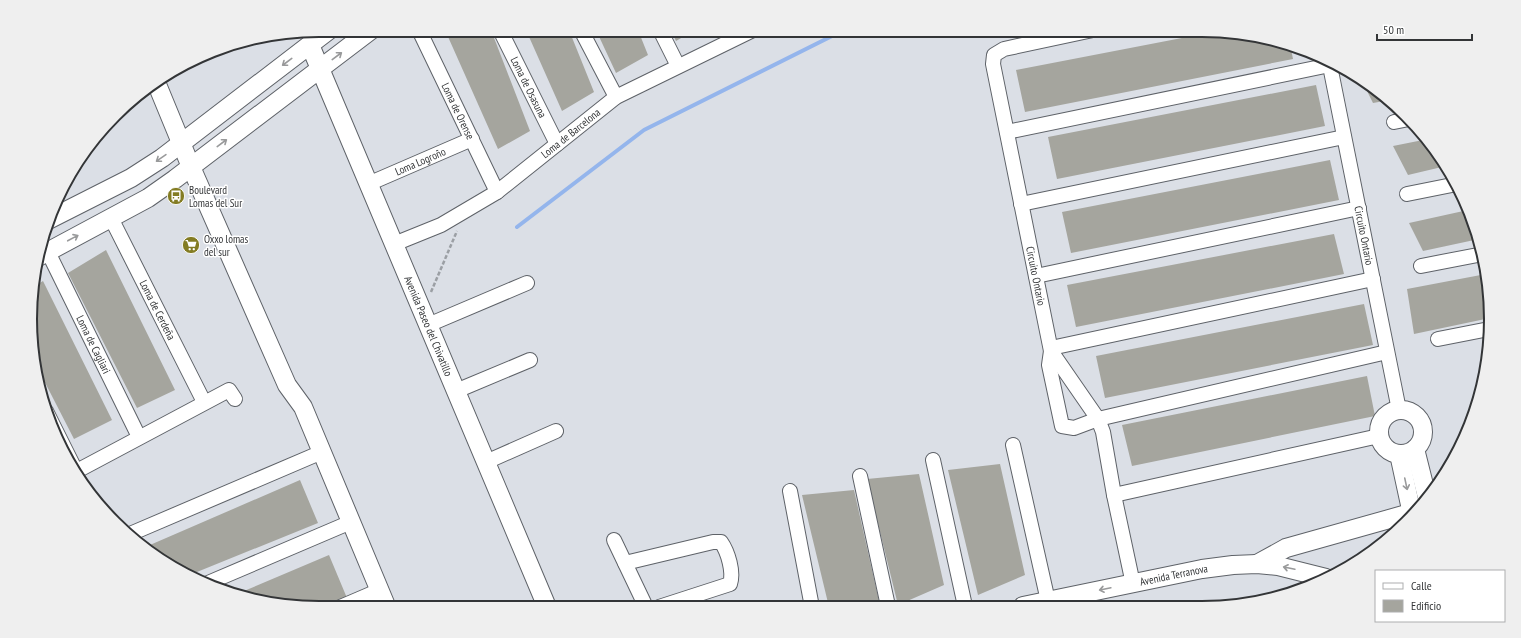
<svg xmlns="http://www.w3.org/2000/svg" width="1521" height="638" viewBox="0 0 1521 638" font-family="'PT Sans Narrow',sans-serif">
	<rect width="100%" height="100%" fill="#dbdfe6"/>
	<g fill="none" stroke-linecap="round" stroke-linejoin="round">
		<path stroke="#94b5ec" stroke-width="4" d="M517 227 644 130 844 30"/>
	</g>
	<path fill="#a5a59e" d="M445 30H491L530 131 498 149Z
		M526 30H569L594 92 562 111Z
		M596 30H638L648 55 616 73Z
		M671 30H695L676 41Z
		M1213 32 1290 44 1293 59 1025 112 1016 70Z
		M1361 79 1374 89 1390 100 1373 103Z
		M1316 85 1325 126 1057 179 1048 137Z
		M1428 139 1446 166 1408 175 1393 146Z
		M1330 160 1339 200 1071 253 1062 212Z
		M1468 210 1479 239 1423 251 1409 223Z
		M1334 234 1344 274 1076 327 1067 285Z
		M106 250 175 390 137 408 68 273Z
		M1486 274 1490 300V318L1414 334 1407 289Z
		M43 281 112 420 74 439 35 363 33 287Z
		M1364 304 1373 345 1105 398 1096 356Z
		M1367 376 1375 416 1132 466 1122 425Z
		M1000 464 1025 575 978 595 948 470Z
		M919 474 944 585 898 605 867 479Z
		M300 480 318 523 192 574 143 548Z
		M854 490 879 601 866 607H829L802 495Z
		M329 555 347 598 319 608 237 594Z"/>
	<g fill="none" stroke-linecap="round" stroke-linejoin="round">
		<defs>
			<g id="minor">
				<path id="s1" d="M419 30 497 192"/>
				<path id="s2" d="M500 30 557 144"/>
				<path d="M581 30 616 97"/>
				<path d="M660 30 678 66"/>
				<path id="s3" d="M1093 30 1004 49 994 55 993 64 1051 351 1098 419 1103 432 1114 495 1133 584"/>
				<path id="s4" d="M1329 61 1399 410"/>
				<path d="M1394 122 1409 119"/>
				<path d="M1007 132 1330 65"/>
				<path id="s5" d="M368 184 472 139"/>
				<path d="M1407 194 1457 184"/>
				<path d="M1021 204 1344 137"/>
				<path id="s6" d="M111 218 204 402"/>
				<path id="s7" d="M394 244 441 225 497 192 616 97 753 30"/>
				<path id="s8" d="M48 252 139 437"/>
				<path d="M1421 266 1483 254"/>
				<path d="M1036 276 1359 208"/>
				<path d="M428 325 527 283"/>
				<path d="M1438 339 1489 329"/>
				<path d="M1051 348 1373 279"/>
				<path d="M1051 351 1049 365 1062 426 1074 428 1098 419 1387 352"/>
				<path d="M456 391 530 360"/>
				<path d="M46 411 76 471"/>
				<path d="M1013 445 1048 601"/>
				<path d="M933 460 965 606"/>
				<path d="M486 462 556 431"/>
				<path d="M75 472 229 390 235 399"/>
				<path d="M860 476 888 606"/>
				<path d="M790 491 812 607"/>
				<path d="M1114 495 1379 436"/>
				<path d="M130 534 322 452"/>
				<path d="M614 540 646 607"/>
				<path d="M625 563 713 542H721C728 552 734 572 730 584L659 607"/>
				<path d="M208 583 351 522"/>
				<path d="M338 608 380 590"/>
			</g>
			<g id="tertiary">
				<path id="s9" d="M310 45 547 607"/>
				<path d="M156 82 191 167 287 385 303 407 387 608"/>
				<path d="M48 220 131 178 162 158 329 30"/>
				<path d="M38 257 148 198 175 179 371 30"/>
				<circle cx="1401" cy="432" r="22"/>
				<path d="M1415 449 1427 497"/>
				<path d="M1399 454 1412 514"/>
				<path d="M1257 564 1286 548 1414 512"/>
				<path id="s10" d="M1023 606 1202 569 1233 565 1257 564 1278 566 1326 578"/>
			</g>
		</defs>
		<use href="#minor" stroke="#5e6268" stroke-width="16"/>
		<use href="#tertiary" stroke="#5e6268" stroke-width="20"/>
		<path stroke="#9b9fa4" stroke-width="2.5" stroke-dasharray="4 2" stroke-linecap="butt" d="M431 292 457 231"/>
		<use href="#minor" stroke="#fff" stroke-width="14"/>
		<use href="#tertiary" stroke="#fff" stroke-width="18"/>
	</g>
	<defs><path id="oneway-shaft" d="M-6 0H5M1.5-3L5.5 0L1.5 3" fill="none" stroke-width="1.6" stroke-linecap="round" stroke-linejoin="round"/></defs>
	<g stroke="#999a9b">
		<use href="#oneway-shaft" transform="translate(337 56) rotate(-37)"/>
		<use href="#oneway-shaft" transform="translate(287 62) rotate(143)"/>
		<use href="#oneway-shaft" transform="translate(222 143) rotate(-37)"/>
		<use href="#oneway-shaft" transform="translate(161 158) rotate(145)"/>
		<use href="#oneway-shaft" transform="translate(73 238) rotate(-28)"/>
		<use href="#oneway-shaft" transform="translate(1406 484) rotate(78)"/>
		<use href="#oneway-shaft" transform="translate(1289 568) rotate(-168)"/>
		<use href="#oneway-shaft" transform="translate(1105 589) rotate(168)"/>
	</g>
	<defs>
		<symbol id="bus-disc" viewBox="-11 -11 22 22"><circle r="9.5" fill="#837c23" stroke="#fff"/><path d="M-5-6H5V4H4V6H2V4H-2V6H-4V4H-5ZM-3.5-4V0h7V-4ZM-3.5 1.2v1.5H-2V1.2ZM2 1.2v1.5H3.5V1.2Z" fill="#fff"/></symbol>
		<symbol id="supermarket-disc" viewBox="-11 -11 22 22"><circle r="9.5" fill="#837c23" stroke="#fff"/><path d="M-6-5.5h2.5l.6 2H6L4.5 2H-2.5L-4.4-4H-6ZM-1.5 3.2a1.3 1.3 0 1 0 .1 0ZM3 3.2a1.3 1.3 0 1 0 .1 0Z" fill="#fff"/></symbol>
	</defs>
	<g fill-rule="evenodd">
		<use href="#bus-disc" x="166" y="186" width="20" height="20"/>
		<use href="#supermarket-disc" x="181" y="235" width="20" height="20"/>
	</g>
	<g text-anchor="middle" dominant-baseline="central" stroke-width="3" stroke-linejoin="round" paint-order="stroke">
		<g font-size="11" fill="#333537" stroke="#fff">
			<text stroke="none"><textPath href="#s2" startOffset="64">Loma de Osasuna</textPath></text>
			<text stroke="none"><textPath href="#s1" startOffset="90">Loma de Orense</textPath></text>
			<text stroke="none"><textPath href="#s7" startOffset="210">Loma de Barcelona</textPath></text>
			<text stroke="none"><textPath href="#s5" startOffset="57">Loma Logroño</textPath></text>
			<text stroke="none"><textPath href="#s4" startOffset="178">Circuito Ontario</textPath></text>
			<text stroke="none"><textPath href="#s3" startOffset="328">Circuito Ontario</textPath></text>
			<text stroke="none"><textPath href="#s6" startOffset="103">Loma de Cerdeña</textPath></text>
			<text stroke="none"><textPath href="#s9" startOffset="305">Avenida Paseo del Chivatillo</textPath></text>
			<text stroke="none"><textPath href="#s8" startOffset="103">Loma de Cagliari</textPath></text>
			<text stroke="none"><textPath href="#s10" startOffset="154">Avenida Terranova</textPath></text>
		</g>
		<g font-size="11" fill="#333537" stroke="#fff" text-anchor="start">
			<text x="189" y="190">Boulevard<tspan x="189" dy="13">Lomas del Sur</tspan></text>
			<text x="204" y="239">Oxxo lomas<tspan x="204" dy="13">del sur</tspan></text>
		</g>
	</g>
	<path d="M0 0H1521V638H0ZM319 37H1202A282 282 0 0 1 1484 319V319A282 282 0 0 1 1202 601H319A282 282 0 0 1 37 319V319A282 282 0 0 1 319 37Z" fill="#efefef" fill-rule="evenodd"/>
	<path fill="none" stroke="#333537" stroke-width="2" d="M319 37H1202A282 282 0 0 1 1484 319V319A282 282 0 0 1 1202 601H319A282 282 0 0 1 37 319V319A282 282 0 0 1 319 37Z"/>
	<rect x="1375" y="570" width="130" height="52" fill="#ffffff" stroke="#adaeaf"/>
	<rect x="1383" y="583" width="20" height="6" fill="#ffffff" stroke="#adaeaf"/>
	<text x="1411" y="590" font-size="12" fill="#333537">Calle</text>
	<rect x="1383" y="600" width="20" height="12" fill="#a5a59e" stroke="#adaeaf"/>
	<text x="1411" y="610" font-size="12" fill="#333537">Edificio</text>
	<path d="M1377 34v6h95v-6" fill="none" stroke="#333537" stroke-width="2"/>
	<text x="1383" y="34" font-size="12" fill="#333537" stroke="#ffffff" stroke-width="3" paint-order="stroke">50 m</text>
</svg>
